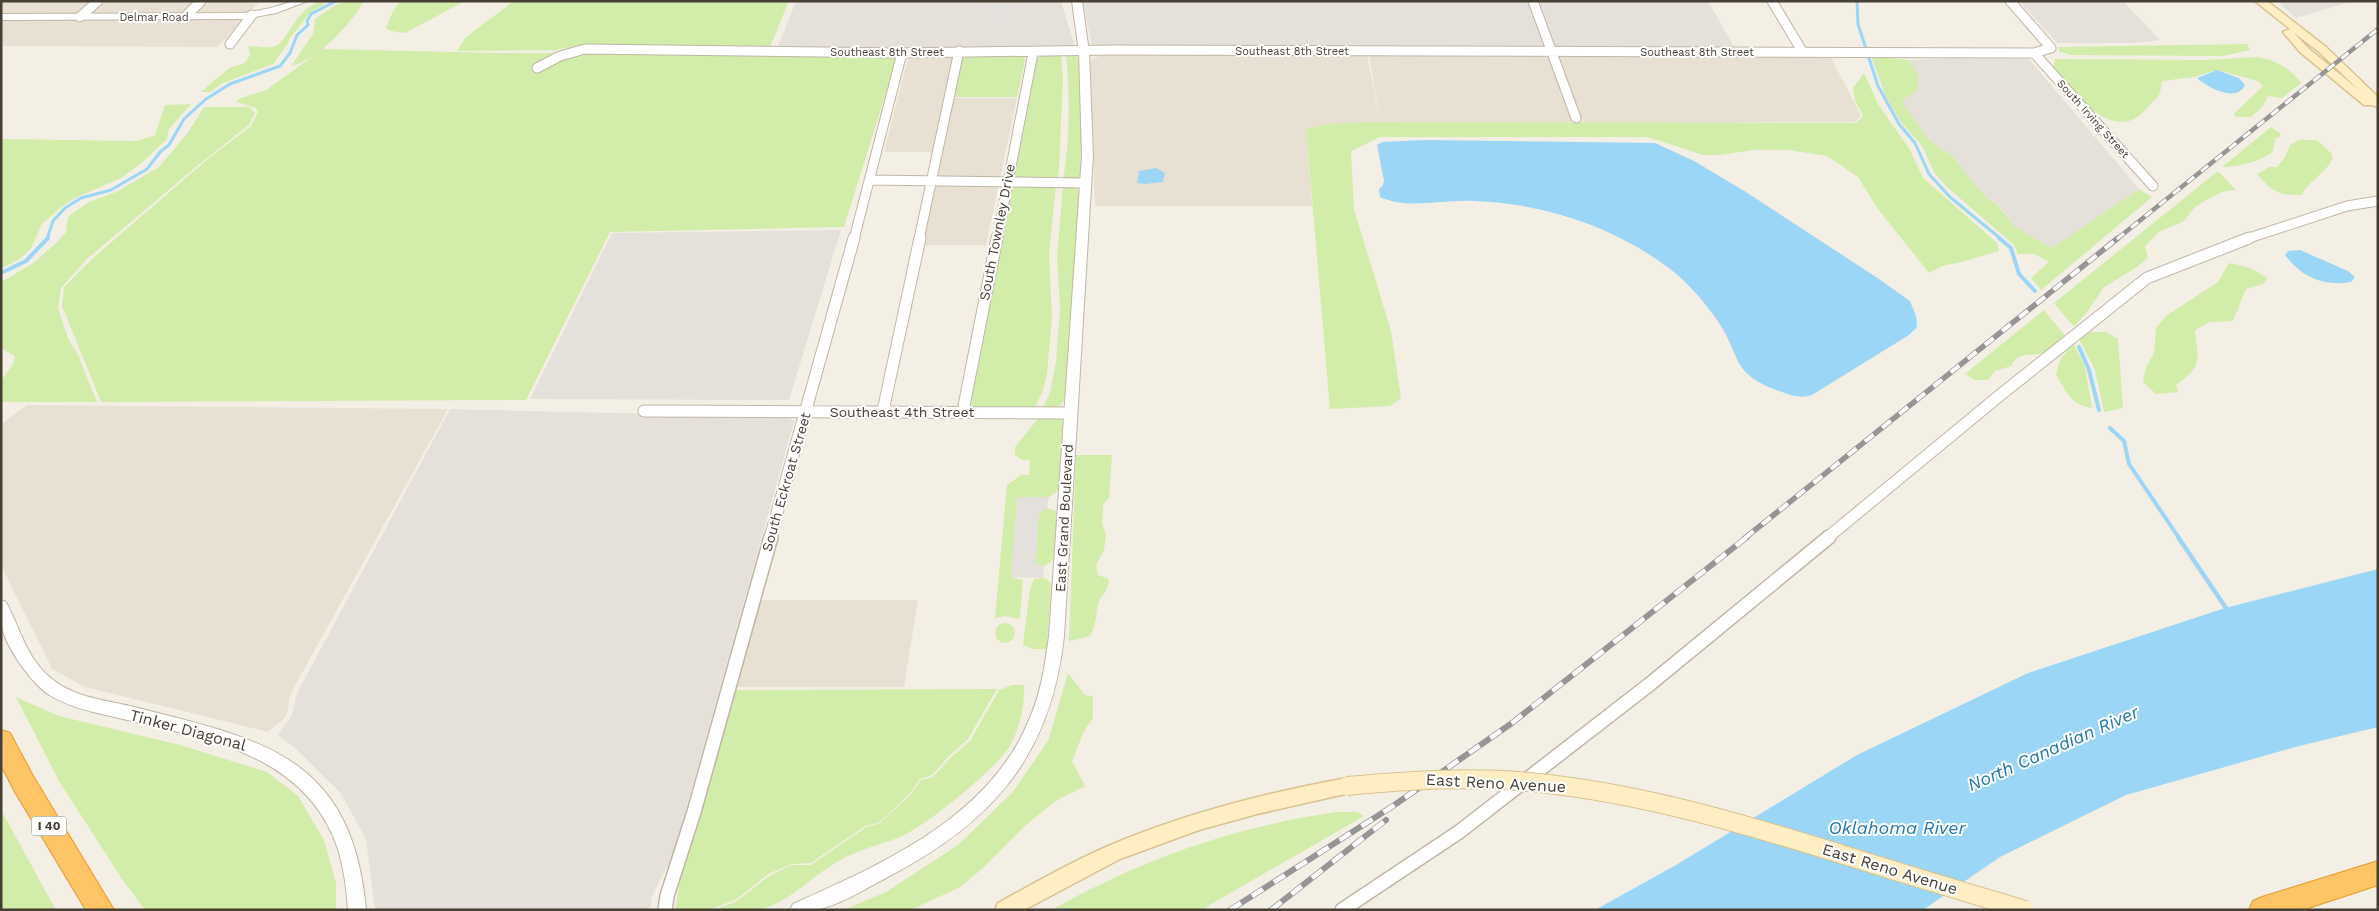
<svg xmlns="http://www.w3.org/2000/svg" width="2379" height="911" viewBox="0 0 2379 911" font-family="'Work Sans',sans-serif">
	<rect width="100%" height="100%" fill="#f4efe5"/>
	<path fill="#e8e0d2" d="M1 1H260L218 47 1 46Z
		M1105 54H1367L1380 122 1327 124 1306 129 1312 206H1095L1089 63 1094 58Z
		M1369 54 1547 55 1551 59 1573 122H1380Z
		M954 55 946 98H1017L986 245H923L943 152H884L908 58 911 56Z
		M1559 55 1830 56 1861 115 1856 122 1581 123 1557 58Z
		M27 405 448 409 291 693 286 717 268 732 85 687 52 669 1 565V424Z
		M759 600H918L904 687H736Z"/>
	<path fill="#e6e0da" d="M796 1H1061L1075 47 1061 51 778 47Z
		M1083 1H1708L1734 47H1092Z
		M2019 1H2123L2160 40 2136 43H2057Z
		M2277 1H2353L2296 18Z
		M1953 58 2029 59 2139 189 2052 248 2015 227 1998 204 1988 199 1970 179 1953 156 1930 141 1904 105V99L1919 76 1909 60Z
		M841 230 789 400 530 399 612 233Z
		M450 409 787 417 794 421 674 853 652 896 650 910H375L366 839 340 792 296 749 278 735 292 715 297 693Z"/>
	<path fill="#d2eca9" d="M346 1H364C350 25 318 60 291 66L313 34 315 19 334 6Z
		M400 1H465L405 33 391 31 386 28 393 11Z
		M514 1H789L770 47 588 44 555 50 457 51 466 37Z
		M320 2 325 4C301 16 306 22 289 39V42L273 64 223 83 210 92H201L229 68 245 63 250 55 248 46C256 46 269 49 276 46 287 42 296 8 320 2Z
		M2247 44 2250 50 2223 56 2070 55 2059 51V47Z
		M323 49 496 53 898 54 844 227 610 232 526 400 101 402 62 306 64 287 93 258 209 158 251 126 258 112 256 108 237 102 238 99 266 90Z
		M967 55 1023 56 1025 60 1017 97H953L963 57Z
		M1043 55H1061L1063 77 1059 170 1057 181 1019 180 1012 177 1035 60Z
		M1066 55H1074L1078 58 1082 101 1080 177 1063 181C1070 139 1070 96 1066 55Z
		M1871 56 1909 60 1919 76 1916 92 1904 99V105L1930 141 1953 156 1970 179 1988 199 1997 204 2015 227 2052 248 2139 189 2152 197 2041 290 2031 278 2049 262 2034 254H2018L2014 245 1947 187 1935 174 1922 146 1900 121 1885 95Z
		M2257 57C2274 59 2291 69 2301 83L2282 98 2268 96 2262 107 2251 117H2235L2234 114 2263 86 2258 81 2217 70 2194 77 2162 81C2159 101 2159 94 2146 109 2115 146 2074 94 2053 69L2055 59 2206 60Z
		M1864 73 1878 104 1910 150 1923 178 1997 243 1999 251 1958 263 1945 265 1929 273 1878 209 1858 177 1827 156 1788 150H1753L1720 155H1703L1648 137H1380L1351 151 1354 209 1391 331 1401 398 1390 406 1330 409 1306 129 1327 124 1364 122 1857 123 1863 115 1855 101 1853 88Z
		M191 104 169 129 167 139 139 165 121 178 75 198 61 207 42 224 31 248 21 258 1 269V139L137 141 155 135 165 105Z
		M204 107H249L255 113 249 125 197 166 87 259 61 288 58 308 68 338 78 355 97 402H1V381L13 364 15 356 1 348V282L32 264 56 243 66 232 67 221 70 215 89 202 116 192 159 167 189 131Z
		M2271 127 2280 133 2281 136 2275 139C2274 144 2275 150 2270 154 2258 162 2237 167 2222 167Z
		M2299 140H2317L2331 153 2333 158C2326 173 2310 180 2301 195 2277 195 2273 192 2257 174L2269 167H2277L2285 157 2290 145Z
		M2218 171 2236 190 2224 191 2206 200 2194 208 2184 221 2159 232 2145 246 2148 258 2134 269 2104 287 2088 311 2074 327 2054 303Z
		M1016 185H1056L1049 254 1052 317 1047 374 1042 393 1034 409 975 408 972 406 970 398 1010 188Z
		M1063 185 1075 186 1079 192 1065 398C1061 409 1052 409 1042 409L1050 393 1056 361 1060 309 1057 256Z
		M2229 263 2250 268 2268 278 2263 284 2246 289 2233 321 2210 322 2195 330C2198 360 2204 365 2176 385L2178 392 2156 394 2143 382 2146 367 2154 353 2156 328 2166 316 2218 282Z
		M2044 310 2066 337C2060 341 2050 351 2043 353 2030 357 2019 350 2011 366L1995 371 1988 380H1975L1965 374Z
		M2091 332H2106L2118 339 2123 408 2104 412 2095 370 2079 339Z
		M2073 343 2085 367 2092 408C2071 405 2066 392 2056 374L2060 360Z
		M1041 415 1060 417 1063 421 1059 490 1049 497H1017L1012 577 1023 580 1020 617 1018 619 1005 616 995 618 1007 485 1021 475H1029L1030 460H1022L1015 455V447Z
		M1076 455H1112L1109 498 1103 505 1102 524 1106 534 1104 550 1096 565 1098 575 1109 579C1108 593 1101 594 1098 605 1095 618 1097 624 1090 636L1069 641Z
		M1047 508 1056 511 1057 515 1053 559 1051 562 1044 566 1035 562 1039 513Z
		M1043 578 1047 579 1051 584 1047 649H1033L1023 645 1030 589 1034 579Z
		M995 633a10 10 0 1 1 20 0a10 10 0 1 1-20 0Z
		M1068 673 1085 695 1093 696V718L1084 731 1072 761 1085 786 1057 800 1025 826 983 868 960 887 911 910H843L886 892 958 845 1012 793 1048 741Z
		M1012 685H1024C1025 704 1020 727 1011 744 998 768 926 826 900 837 880 845 856 850 837 862 811 877 793 899 763 909 750 911 729 910 714 910L737 901 769 876 792 865H811L866 827 880 823 911 794 921 780 933 777 950 758 970 741 999 690Z
		M997 689 968 739 948 757 932 775 920 779 910 793 880 822 865 826 811 863 792 864 768 874 737 899 709 910H675L680 881 734 690Z
		M16 697 59 716 180 745 267 772 298 796 324 840 336 883V910H145L122 879 59 781Z
		M1 810 56 910H1Z
		M1337 812H1357L1364 816 1201 910H1051C1143 859 1233 827 1337 812Z"/>
	<path fill="#e4e1dd" d="M989 1H1012L1007 28H984Z
		M1017 497H1049L1047 508 1039 513 1035 562 1044 566 1043 578 1011 577Z"/>
	<path fill="#9bd6f7" d="M2217 70 2239 78 2245 85C2237 103 2208 88 2197 78Z
		M1425 140 1655 143 1694 161 1746 192 1876 277 1910 301 1916 316 1917 327 1909 335 1812 395C1801 399 1790 395 1779 391 1729 373 1742 356 1717 320 1701 297 1682 276 1659 261 1606 224 1539 203 1474 201 1443 199 1408 210 1380 197L1379 189 1383 185 1384 181 1377 145 1382 142Z
		M1156 168 1165 173 1163 182 1145 184 1137 183 1139 171Z
		M2300 250 2348 271 2355 277 2351 282C2324 287 2301 277 2285 255L2288 251Z
		M2378 569V727L2299 746 2126 795 2000 857 1923 910H1595L1676 865 1857 755 2028 673 2225 608Z"/>
	<g fill="none" stroke-linecap="round" stroke-linejoin="round">
		<path stroke="#9bd6f7" stroke-width="3" d="M1857 1 1858 24 1878 86 1899 124 1915 143 1929 174 1950 197 2001 239
			M47 239 53 221 65 208 81 198 111 190 147 169 161 151 169 145 184 119 206 99 230 84 280 66 290 53 297 35 308 25 307 21 311 14 336 1"/>
		<path stroke="#9bd6f7" stroke-width="4" d="M1999 238 2011 248 2019 274 2035 291
			M1 273 26 261 48 238
			M2079 347 2089 370 2099 410
			M2110 428 2124 441 2129 464 2179 538"/>
		<path stroke="#9bd6f7" stroke-width="4.5" d="M2178 537 2228 611"/>
		<defs>
			<path id="minor-far2" d="M1533 1 1576 118
				M1772 1 1802 51
				M80 17 98 1
				M185 17 201 1
				M230 44 252 15
				M2034 53 2153 186
				M537 68 560 56 585 49 902 53 1114 50 2034 53 2051 48 2010 1
				M870 180 1085 183
				M854 239 902 53
				M919 239 959 51
				M997 239 1033 53
				M2246 239 2347 206 2378 201"/>
			<path id="minor-far1" d="M644 411 1070 413
				M883 411 920 238
				M963 411 997 238
				M770 538 854 238
				M1827 538 1999 396 2147 278 2249 238"/>
			<path id="minor" d="M665 910 667 896 694 812 771 537
				M1342 910 1459 832 1650 684 1829 537"/>
			<path id="tertiary" d="M294 1H308L276 13 244 19 1 20V14L244 13 271 8Z
				M1072 1H1082L1089 52 1093 155 1064 636C1051 757 992 823 886 878 867 888 841 904 820 909 812 911 799 910 790 910L793 904C882 864 989 818 1029 720 1041 693 1045 665 1049 636L1082 155 1079 52Z
				M1 600 6 602C20 628 27 660 52 679 74 697 103 700 130 706 259 739 352 753 366 910H348C346 884 343 859 333 836 296 752 203 738 123 719 99 713 73 709 51 696 32 685 4 645 1 623 0 615 1 607 1 600Z"/>
			<path id="secondary" d="M2255 1H2267L2326 47 2378 97V107L2372 105H2364L2300 52 2283 32 2290 29ZM2294 33 2318 51 2359 90 2308 48Z
				M1347 778 1354 780 1356 786 1354 792 1257 814 1199 830 1120 859 1024 910H995L998 903C1033 884 1069 863 1106 847 1183 814 1265 793 1347 778Z"/>
			<path id="motorway" d="M1 730 10 733 33 776 114 910H86L15 792 1 765Z
				M2378 861V885L2302 910H2249L2253 901 2262 897Z"/>
		</defs>
		<use href="#minor-far2" stroke="#c0b6a6" stroke-width="11"/>
		<use href="#minor-far1" stroke="#c0b6a6" stroke-width="13"/>
		<use href="#minor" stroke="#c0b6a6" stroke-width="16"/>
		<use href="#tertiary" stroke="#c0b6a6" stroke-width="2"/>
		<use href="#secondary" stroke="#d8c290" stroke-width="3"/>
		<use href="#motorway" stroke="#eb9927" stroke-width="2"/>
		<use href="#minor-far2" stroke="#fff" stroke-width="9"/>
		<use href="#minor-far1" stroke="#fff" stroke-width="11"/>
		<use href="#minor" stroke="#fff" stroke-width="13"/>
		<use href="#tertiary" fill="#fff" fill-rule="evenodd"/>
		<use href="#secondary" fill="#ffeec4" fill-rule="evenodd"/>
		<use href="#motorway" fill="#ffc465" fill-rule="evenodd"/>
		<defs>
			<path id="rail-far2" d="M2117 239 2378 29"/>
			<path id="rail-far1" d="M1745 538 2118 238"/>
			<path id="rail" d="M1230 910 1393 806 1512 723 1747 537
				M1271 910 1386 820"/>
		</defs>
		<use href="#rail-far2" stroke="#959595" stroke-width="4.5"/>
		<use href="#rail-far1" stroke="#959595" stroke-width="5.5"/>
		<use href="#rail" stroke="#959595" stroke-width="6"/>
		<use href="#rail-far2" stroke="#fff" stroke-width="3" stroke-dasharray="9" stroke-linecap="butt"/>
		<use href="#rail-far1" stroke="#fff" stroke-width="4" stroke-dasharray="11" stroke-linecap="butt"/>
		<use href="#rail" stroke="#fff" stroke-width="4.5" stroke-dasharray="13" stroke-linecap="butt"/>
		<defs>
			<path id="secondary-bridge" d="M1347 786C1411 780 1475 776 1539 783 1644 794 1744 824 1844 855 1904 874 1965 892 2025 910"/>
		</defs>
		<use href="#secondary-bridge" stroke="#d8c290" stroke-width="20" stroke-linecap="butt"/>
		<use href="#secondary-bridge" stroke="#ffeec4" stroke-width="18"/>
	</g>
	<g text-anchor="middle" dominant-baseline="central" stroke-width="4" stroke-linejoin="round" paint-order="stroke">
		<g font-size="11" fill="#473e34" stroke="#fff">
			<text x="154" y="17">Delmar Road</text>
			<text x="1292" y="51">Southeast 8th Street</text>
			<text x="887" y="52">Southeast 8th Street</text>
			<text x="1697" y="52">Southeast 8th Street</text>
			<text transform="translate(2093 119) rotate(48)">South Irving Street</text>
		</g>
		<rect fill="#fff" stroke="#7e7871" stroke-width="1" x="31.5" y="816.5" width="35" height="19" rx="4"/>
		<g font-size="12" font-weight="bold" fill="#473e34">
			<text x="49" y="826">I 40</text>
		</g>
		<g font-size="14" fill="#473e34" stroke="#fff">
			<text transform="translate(997 232) rotate(-79)">South Townley Drive</text>
			<text x="902" y="412">Southeast 4th Street</text>
			<text transform="translate(786 482) rotate(-74)">South Eckroat Street</text>
			<text transform="translate(1064 518) rotate(-87)">East Grand Boulevard</text>
		</g>
		<g font-size="16" fill="#473e34" stroke="#fff">
			<text transform="translate(188 730) rotate(15)">Tinker Diagonal</text>
			<text transform="translate(1496 783) rotate(3)">East Reno Avenue</text>
			<text transform="translate(1890 869) rotate(17)">East Reno Avenue</text>
		</g>
		<g font-size="18" font-style="italic" fill="#2178ab" stroke="#fff">
			<text transform="translate(2053 748) rotate(-24)">North Canadian River</text>
			<text x="1897" y="827">Oklahoma River</text>
		</g>
	</g>
	<rect width="2379" height="911" fill="none" stroke="#473e34" stroke-width="5"/>
</svg>
